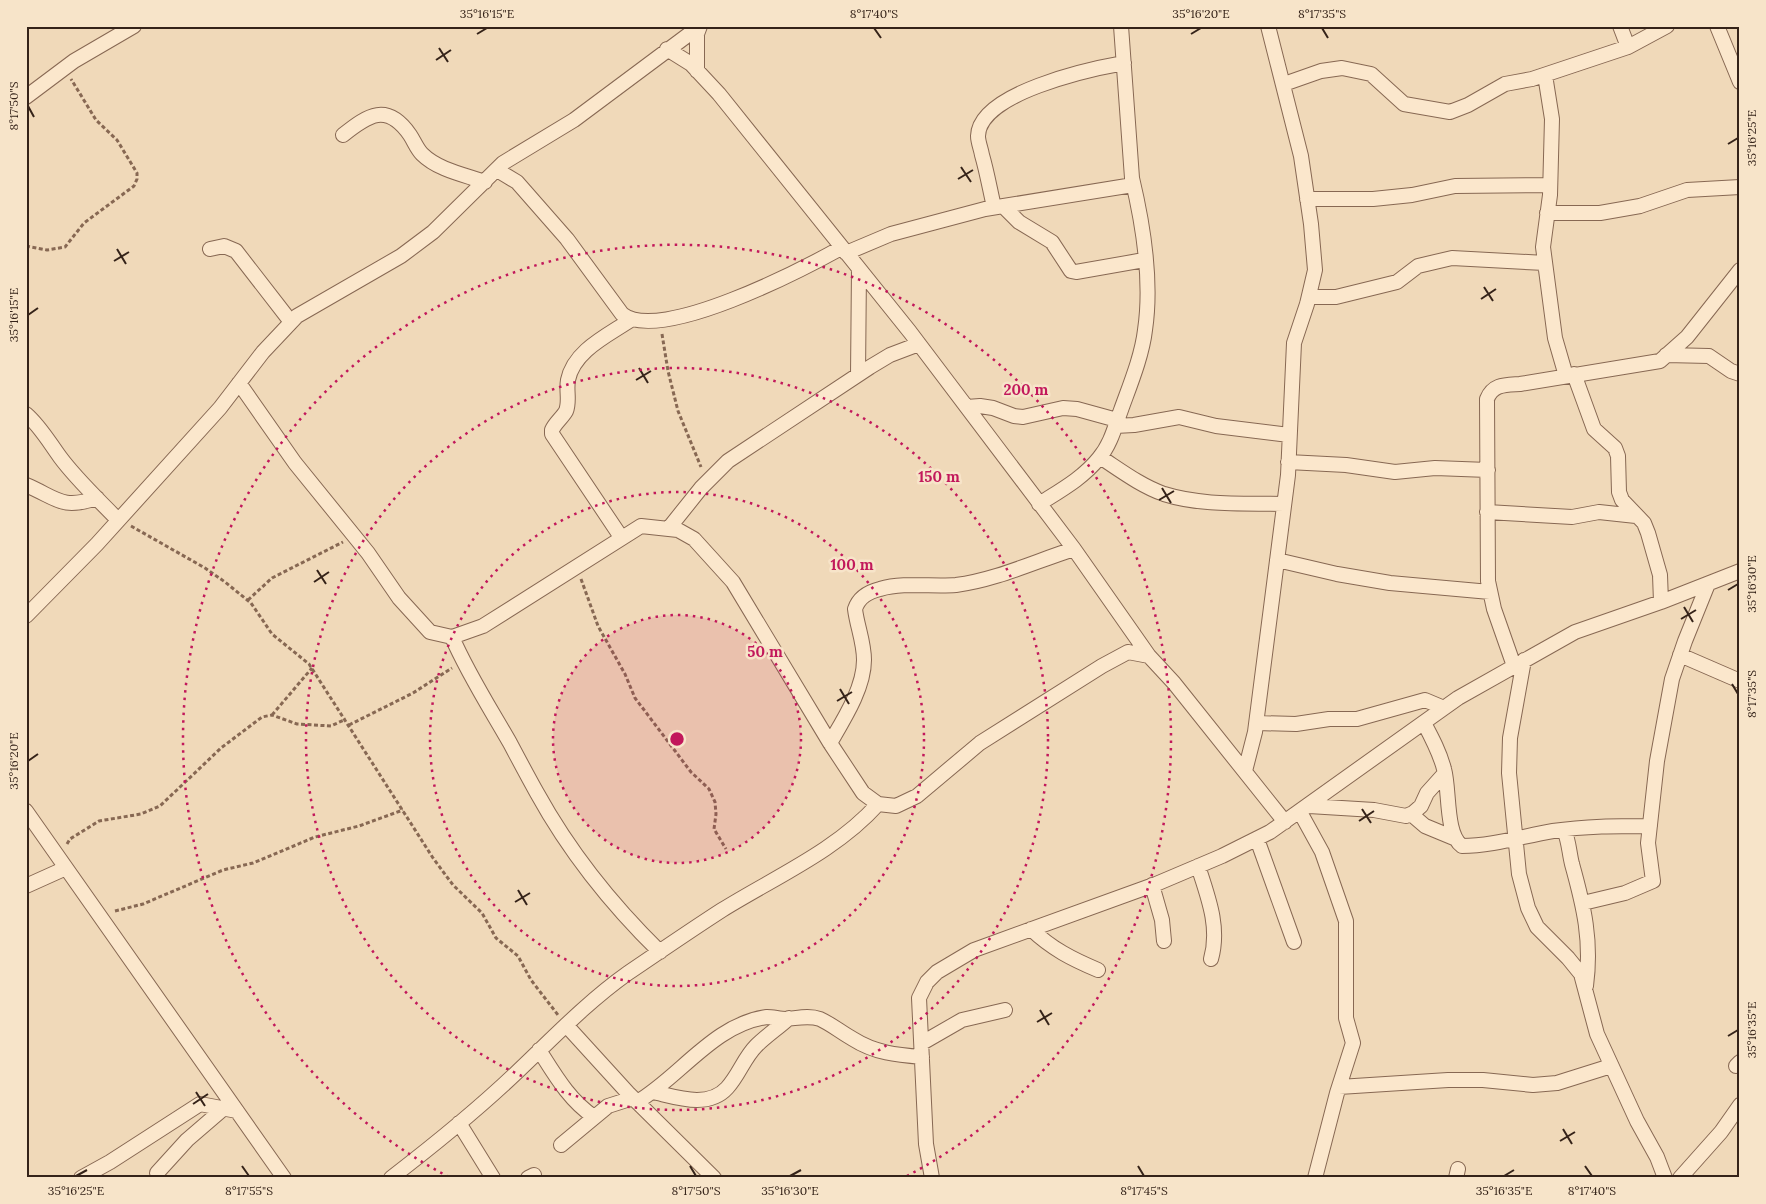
<svg xmlns="http://www.w3.org/2000/svg" width="1766" height="1204" viewBox="0 0 1766 1204" font-family="Lora,serif">
	<rect width="100%" height="100%" fill="#f0d9b9"/>
	<g fill="none" stroke-linecap="round" stroke-linejoin="round">
		<defs>
			<path id="minor" d="M1620 26 1628 47
				M1717 26 1740 82
				M667 49 691 64 719 94 910 332 1074 549 1149 656
				M697 71V34L700 26
				M1545 75 1552 119 1550 195 1543 247 1555 338 1566 376
				M1284 84 1321 71 1342 68 1371 74 1404 104 1450 112 1468 105 1505 84 1532 79 1628 47 1667 26
				M26 97 74 61 134 26
				M343 135C368 115 387 102 410 135 414 141 417 149 422 154 438 170 465 175 485 182
				M497 170 517 182 567 239 622 314C660 344 803 269 841 248
				M1307 199H1373L1412 195 1455 186 1550 185
				M1003 206 1019 222 1052 242 1071 271 1076 272 1144 260
				M994 207C990 190 987 172 982 155 981 149 978 142 978 136 979 93 1090 69 1124 63
				M1547 213H1600L1640 206 1687 190 1740 187
				M210 249 224 246 236 251 291 322
				M846 253 891 234 985 209 1133 185
				M1309 297H1336L1397 282 1418 266 1452 258 1545 263
				M1666 355 1709 356 1731 371 1740 374
				M1574 374 1594 429 1615 448 1618 456 1619 492 1622 500 1644 523 1648 533 1660 575 1661 602
				M858 375 859 269
				M239 383 295 463 368 553 399 598 430 632 452 637 483 626 641 526 678 530 694 539 733 582 830 743 863 793 878 804 896 806 917 796 980 743 1102 666 1128 652 1149 656 1174 683 1285 822
				M967 407 980 406 993 408 1014 416 1023 417 1063 408 1077 409 1117 420
				M26 414C40 426 49 442 60 457 77 480 99 500 118 520
				M1115 426 1134 425 1179 417 1216 426 1289 435
				M1100 457C1120 470 1141 486 1164 494 1202 506 1245 503 1284 504
				M1288 462 1346 465 1395 472 1435 468 1488 470
				M26 485C57 498 61 510 97 498
				M1039 504C1061 490 1083 478 1099 458 1111 444 1115 426 1121 410 1130 385 1142 356 1145 330 1152 283 1143 224 1132 178L1121 26
				M1487 512 1572 517 1599 512 1636 516
				M669 528 701 488 728 461 870 367 890 355 919 344
				M621 537 552 434V430C555 423 562 418 566 411 570 401 566 391 568 380 574 350 609 335 632 319
				M1277 560 1337 574 1390 583 1490 592
				M26 616 97 544 220 408 263 352 297 316 401 256 433 232 503 163 574 120 700 26
				M452 637C468 674 490 708 510 743 519 760 528 777 537 793 569 851 613 906 660 952
				M1680 655 1740 681
				M1524 660 1510 738 1509 773 1519 874 1528 908 1537 927 1568 958 1581 974 1597 1034 1637 1121 1657 1157 1665 1178
				M1514 666 1494 609 1488 581 1487 399C1493 384 1505 385 1520 384L1660 361 1687 337 1740 270
				M1257 723 1296 724 1329 719H1357L1425 700 1444 708
				M1424 723C1432 738 1440 753 1444 769 1450 790 1445 834 1462 846 1493 846 1523 836 1553 831 1585 826 1618 826 1650 826
				M830 743C844 719 864 688 864 660 864 642 857 626 855 609 859 597 868 592 880 589 904 582 932 587 956 585 996 580 1036 561 1074 549
				M1245 771 1255 732 1288 475 1294 343 1307 304 1315 270 1311 224 1301 156 1268 26
				M1309 806 1374 810 1406 816 1413 813 1421 806 1427 793 1445 773
				M26 811 284 1178
				M1300 812 1322 852 1346 921V1018L1353 1043 1337 1093 1315 1178
				M1411 814 1425 826 1454 838
				M1564 830C1569 841 1569 852 1572 864 1584 907 1592 941 1586 986
				M1257 839 1294 942
				M1198 866C1208 897 1220 927 1211 959
				M1152 885 1162 920 1164 941
				M26 886 66 868
				M1583 903 1625 893 1653 881 1648 843 1657 761 1672 679 1685 641 1708 584
				M1031 929C1052 949 1072 959 1098 970
				M566 1025 628 1093 714 1178
				M922 1043 962 1020 1005 1010
				M539 1050C555 1075 569 1100 594 1117
				M1736 1066 1740 1062
				M1339 1087 1448 1080H1483L1533 1085 1557 1083 1611 1066
				M653 1092C676 1097 708 1109 727 1088 739 1075 744 1058 756 1046 766 1036 778 1028 789 1018
				M637 1102C680 1077 714 1024 767 1017 773 1017 780 1019 786 1019 798 1018 809 1015 820 1019 831 1024 842 1033 853 1039 875 1053 897 1055 922 1057
				M459 1123 493 1178
				M561 1145 608 1106 633 1098
				M157 1173 187 1140 223 1109
				M81 1178 110 1162 200 1104 237 1111
				M391 1178C434 1145 476 1111 515 1074 552 1039 587 1002 628 973 659 952 691 930 722 910 775 877 836 851 878 804
				M528 1178 534 1175
				M932 1178 926 1144 919 998 927 982 937 972 974 950 1156 884 1222 856 1270 832 1458 698 1575 632 1661 602 1740 571
				M1456 1178 1458 1169
				M1680 1178 1721 1132 1740 1105"/>
		</defs>
		<use href="#minor" stroke="#876853" stroke-width="16"/>
		<path stroke="#876853" stroke-width="3" stroke-dasharray="4 2.5" stroke-linecap="butt" d="M26 246 47 250 65 247 84 223 134 186 137 179V173L117 140 96 120 71 79
			M662 334 668 371 678 411 701 467
			M131 526 205 568 225 582 251 603 272 634 309 664 433 858 453 885 482 913 496 938 518 956 531 980 558 1015
			M581 579 598 626 625 674 635 698 691 772 709 789 715 802 716 814 714 829 726 849
			M248 600 272 578 343 542
			M272 715 312 668
			M349 725 413 693 452 668
			M67 844 70 839 99 821 141 814 160 806 221 748 262 717 272 715 297 724 331 726 346 719
			M115 911 143 904 223 870 253 863 315 837 359 826 403 810"/>
		<use href="#minor" stroke="#fbe7cc" stroke-width="14"/>
	</g>
	<path fill="none" stroke="#352319" stroke-width="2" d="M874 28 881 38M1322 28 1328 38M477 34 487 28M1191 34 1201 28M439 48 448 62M436 60 451 50M28 106 34 117M1728 144 1738 138M961 167 971 182M958 179 973 170M117 249 126 264M114 261 129 252M1484 287 1493 301M1481 299 1496 289M28 315 38 308M639 368 648 383M636 380 651 371M1162 488 1171 503M1159 500 1174 491M317 570 326 584M314 582 329 572M1728 590 1738 584M1684 607 1693 622M1681 619 1696 610M1732 684 1738 694M840 689 849 704M837 701 852 692M28 761 38 754M1362 809 1371 823M1359 821 1374 811M518 890 527 905M515 902 530 893M1040 1010 1049 1025M1037 1022 1052 1013M1728 1036 1738 1030M196 1092 205 1106M193 1104 208 1094M1563 1129 1572 1144M1560 1141 1575 1132M242 1166 249 1176M690 1166 696 1176M1138 1166 1144 1176M1585 1166 1592 1176M76 1176 87 1170M790 1176 801 1170M1504 1176 1514 1170"/>
	<circle cx="677" cy="739" r="124" fill="#c2185b" fill-opacity=".12"/>
	<g fill="none" stroke="#c2185b" stroke-width="2.5" stroke-dasharray="2.5 5">
		<circle cx="677" cy="739" r="124"/>
		<circle cx="677" cy="739" r="247"/>
		<circle cx="677" cy="739" r="371"/>
		<path d="M449 1177A494 494 0 1 1 905 1177"/>
	</g>
	<circle cx="677" cy="739" r="8" fill="#c2185b" stroke="#f7e4c9" stroke-width="2.5"/>
	<g font-size="15" text-anchor="middle" font-weight="bold" fill="#c2185b" stroke="#f7e4c9" stroke-width="5" stroke-linejoin="round" paint-order="stroke">
		<text x="1026" y="395">200 m</text>
		<text x="939" y="482">150 m</text>
		<text x="852" y="570">100 m</text>
		<text x="765" y="657">50 m</text>
	</g>
	<rect width="1766" height="1204" fill="none" stroke="#f7e4c9" stroke-width="55"/>
	<rect x="28" y="28" width="1710" height="1148" fill="none" stroke="#352319" stroke-width="2"/>
	<g font-size="12" text-anchor="middle" fill="#352319">
		<text x="487" y="18">35°16'15"E</text>
		<text x="874" y="18">8°17'40"S</text>
		<text x="1201" y="18">35°16'20"E</text>
		<text x="1322" y="18">8°17'35"S</text>
		<text transform="translate(14 106) rotate(-90)" y="4">8°17'50"S</text>
		<text transform="translate(1752 138) rotate(-90)" y="4">35°16'25"E</text>
		<text transform="translate(14 315) rotate(-90)" y="4">35°16'15"E</text>
		<text transform="translate(1752 584) rotate(-90)" y="4">35°16'30"E</text>
		<text transform="translate(1752 694) rotate(-90)" y="4">8°17'35"S</text>
		<text transform="translate(14 761) rotate(-90)" y="4">35°16'20"E</text>
		<text transform="translate(1752 1030) rotate(-90)" y="4">35°16'35"E</text>
		<text x="76" y="1195">35°16'25"E</text>
		<text x="249" y="1195">8°17'55"S</text>
		<text x="696" y="1195">8°17'50"S</text>
		<text x="790" y="1195">35°16'30"E</text>
		<text x="1144" y="1195">8°17'45"S</text>
		<text x="1504" y="1195">35°16'35"E</text>
		<text x="1592" y="1195">8°17'40"S</text>
	</g>
</svg>
